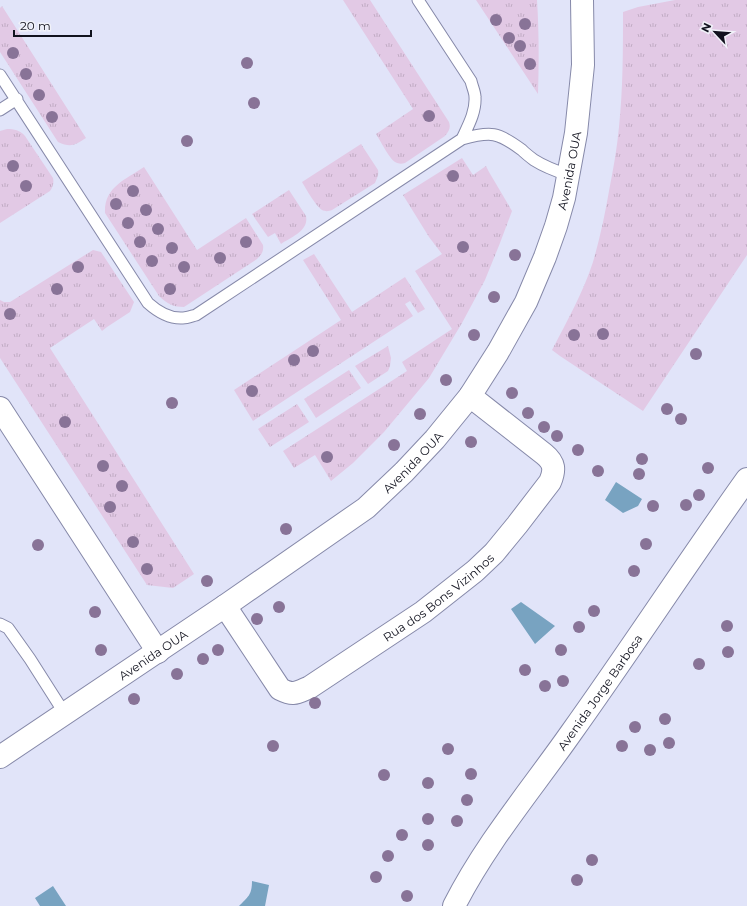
<svg xmlns="http://www.w3.org/2000/svg" width="747" height="906" viewBox="0 0 747 906" font-family="Montserrat,sans-serif">
	<defs>
		<pattern id="grass-tufts" width="24" height="20" patternUnits="userSpaceOnUse"><rect width="24" height="20" fill="#e2c9e5"/><path d="M3 7l-1-3M5 7V3M7 7l1-3M15 17l-1-3M17 17v-4M19 17l1-3" fill="none" stroke="#c1acc4"/></pattern>
	</defs>
	<rect width="100%" height="100%" fill="#e1e4f9"/>
	<path fill="url(#grass-tufts)" d="M343 0H370L449 122C451 128 449 131 445 136L405 163C401 164 399 164 395 162 389 158 380 140 376 134L413 109Z
		M476 0H537C539 31 539 62 538 94Z
		M675 0H747V255L643 411 560 356 552 350C567 321 583 293 593 262 600 238 605 214 609 191 613 170 617 149 619 127 623 89 623 51 623 12L638 7Z
		M2 6 86 138C75 145 71 148 58 142L0 52V8Z
		M7 129C14 129 20 130 25 136L53 178C54 183 53 187 50 191L0 223V131Z
		M361 144 378 170C379 175 377 178 375 183L332 210C329 211 326 212 322 210 316 206 306 189 302 182Z
		M462 158 473 175 486 166 489 172 512 211 500 243 485 280 462 323 429 378 384 432 353 463 331 481 315 455 294 468 283 451 407 371 402 362 452 329 415 271 442 254 429 237 403 195Z
		M144 167 197 250 246 218 263 245C264 252 261 255 257 259L184 307C174 307 167 304 159 296L105 213C104 187 125 180 144 167Z
		M289 190 306 216C309 231 291 237 281 244L275 233 268 237 252 214Z
		M93 250 101 252 134 302 130 312 107 327 102 331 94 319 50 348 194 574 173 588 147 585 0 358V300L4 302H10Z
		M314 254 352 312 405 277 425 309 418 313 410 301 405 304 413 316 253 421 234 390 341 320 303 260Z
		M388 346 391 358 390 366 388 371 368 384 355 366Z
		M349 370 361 388 316 418 304 399Z
		M297 404 309 422 270 447 258 429Z"/>
	<path fill="#78a3c1" d="M616 482 642 499 638 506 623 513 605 500Z
		M521 602 555 626 535 644 511 609Z
		M252 881 269 885 265 906H239C248 897 252 895 252 881Z
		M53 886 66 906H40L35 898Z"/>
	<g fill="none" stroke-linecap="round" stroke-linejoin="round">
		<defs>
			<path id="lane" d="M0 75 148 303C158 312 169 319 183 318 187 318 192 316 196 315L462 139C468 126 476 112 475 97 475 92 472 86 471 81L418 0
				M0 110 17 99
				M462 139C491 131 498 132 522 150 526 154 530 157 534 160 545 167 556 171 568 175
				M0 624 8 628 30 659 65 714"/>
			<g id="street">
				<path d="M0 408 158 652"/>
				<path id="s1" d="M225 606 280 689C294 696 296 693 310 687L423 612 475 571 494 553 517 525 550 482C555 470 555 463 544 454L470 396"/>
			</g>
			<g id="secondary">
				<path id="s2" d="M0 757 225 606 366 508 404 472 435 439 470 396 498 352 526 302 545 257 556 226 564 198 576 133 583 65 582 0"/>
				<path id="s3" d="M454 906C486 843 531 790 571 733 631 649 687 563 747 479"/>
			</g>
		</defs>
		<use href="#lane" stroke="#8689a9" stroke-width="13"/>
		<use href="#street" stroke="#8689a9" stroke-width="24"/>
		<use href="#secondary" stroke="#8689a9" stroke-width="24"/>
		<use href="#lane" stroke="#fff" stroke-width="11"/>
		<use href="#street" stroke="#fff" stroke-width="22"/>
		<use href="#secondary" stroke="#fff" stroke-width="22"/>
	</g>
	<g fill="#887397">
		<circle cx="496" cy="20" r="6"/>
		<circle cx="525" cy="24" r="6"/>
		<circle cx="509" cy="38" r="6"/>
		<circle cx="520" cy="46" r="6"/>
		<circle cx="13" cy="53" r="6"/>
		<circle cx="247" cy="63" r="6"/>
		<circle cx="530" cy="64" r="6"/>
		<circle cx="26" cy="74" r="6"/>
		<circle cx="39" cy="95" r="6"/>
		<circle cx="254" cy="103" r="6"/>
		<circle cx="429" cy="116" r="6"/>
		<circle cx="52" cy="117" r="6"/>
		<circle cx="187" cy="141" r="6"/>
		<circle cx="13" cy="166" r="6"/>
		<circle cx="453" cy="176" r="6"/>
		<circle cx="26" cy="186" r="6"/>
		<circle cx="133" cy="191" r="6"/>
		<circle cx="116" cy="204" r="6"/>
		<circle cx="146" cy="210" r="6"/>
		<circle cx="128" cy="223" r="6"/>
		<circle cx="158" cy="229" r="6"/>
		<circle cx="140" cy="242" r="6"/>
		<circle cx="246" cy="242" r="6"/>
		<circle cx="463" cy="247" r="6"/>
		<circle cx="172" cy="248" r="6"/>
		<circle cx="515" cy="255" r="6"/>
		<circle cx="220" cy="258" r="6"/>
		<circle cx="152" cy="261" r="6"/>
		<circle cx="78" cy="267" r="6"/>
		<circle cx="184" cy="267" r="6"/>
		<circle cx="57" cy="289" r="6"/>
		<circle cx="170" cy="289" r="6"/>
		<circle cx="494" cy="297" r="6"/>
		<circle cx="10" cy="314" r="6"/>
		<circle cx="603" cy="334" r="6"/>
		<circle cx="474" cy="335" r="6"/>
		<circle cx="574" cy="335" r="6"/>
		<circle cx="313" cy="351" r="6"/>
		<circle cx="696" cy="354" r="6"/>
		<circle cx="294" cy="360" r="6"/>
		<circle cx="446" cy="380" r="6"/>
		<circle cx="252" cy="391" r="6"/>
		<circle cx="512" cy="393" r="6"/>
		<circle cx="172" cy="403" r="6"/>
		<circle cx="667" cy="409" r="6"/>
		<circle cx="528" cy="413" r="6"/>
		<circle cx="420" cy="414" r="6"/>
		<circle cx="681" cy="419" r="6"/>
		<circle cx="65" cy="422" r="6"/>
		<circle cx="544" cy="427" r="6"/>
		<circle cx="557" cy="436" r="6"/>
		<circle cx="471" cy="442" r="6"/>
		<circle cx="394" cy="445" r="6"/>
		<circle cx="578" cy="450" r="6"/>
		<circle cx="327" cy="457" r="6"/>
		<circle cx="642" cy="459" r="6"/>
		<circle cx="103" cy="466" r="6"/>
		<circle cx="708" cy="468" r="6"/>
		<circle cx="598" cy="471" r="6"/>
		<circle cx="639" cy="474" r="6"/>
		<circle cx="122" cy="486" r="6"/>
		<circle cx="699" cy="495" r="6"/>
		<circle cx="686" cy="505" r="6"/>
		<circle cx="653" cy="506" r="6"/>
		<circle cx="110" cy="507" r="6"/>
		<circle cx="286" cy="529" r="6"/>
		<circle cx="133" cy="542" r="6"/>
		<circle cx="646" cy="544" r="6"/>
		<circle cx="38" cy="545" r="6"/>
		<circle cx="147" cy="569" r="6"/>
		<circle cx="634" cy="571" r="6"/>
		<circle cx="207" cy="581" r="6"/>
		<circle cx="279" cy="607" r="6"/>
		<circle cx="594" cy="611" r="6"/>
		<circle cx="95" cy="612" r="6"/>
		<circle cx="257" cy="619" r="6"/>
		<circle cx="727" cy="626" r="6"/>
		<circle cx="579" cy="627" r="6"/>
		<circle cx="101" cy="650" r="6"/>
		<circle cx="218" cy="650" r="6"/>
		<circle cx="561" cy="650" r="6"/>
		<circle cx="728" cy="652" r="6"/>
		<circle cx="203" cy="659" r="6"/>
		<circle cx="699" cy="664" r="6"/>
		<circle cx="525" cy="670" r="6"/>
		<circle cx="177" cy="674" r="6"/>
		<circle cx="563" cy="681" r="6"/>
		<circle cx="545" cy="686" r="6"/>
		<circle cx="134" cy="699" r="6"/>
		<circle cx="315" cy="703" r="6"/>
		<circle cx="665" cy="719" r="6"/>
		<circle cx="635" cy="727" r="6"/>
		<circle cx="669" cy="743" r="6"/>
		<circle cx="273" cy="746" r="6"/>
		<circle cx="622" cy="746" r="6"/>
		<circle cx="448" cy="749" r="6"/>
		<circle cx="650" cy="750" r="6"/>
		<circle cx="471" cy="774" r="6"/>
		<circle cx="384" cy="775" r="6"/>
		<circle cx="428" cy="783" r="6"/>
		<circle cx="467" cy="800" r="6"/>
		<circle cx="428" cy="819" r="6"/>
		<circle cx="457" cy="821" r="6"/>
		<circle cx="402" cy="835" r="6"/>
		<circle cx="428" cy="845" r="6"/>
		<circle cx="388" cy="856" r="6"/>
		<circle cx="592" cy="860" r="6"/>
		<circle cx="376" cy="877" r="6"/>
		<circle cx="577" cy="880" r="6"/>
		<circle cx="407" cy="896" r="6"/>
	</g>
	<g text-anchor="middle" dominant-baseline="central" stroke-width="3" stroke-linejoin="round" paint-order="stroke">
		<g font-size="12" fill="#11121e" stroke="#f1f2f9">
			<text stroke="none"><textPath href="#s2" startOffset="844">Avenida OUA</textPath></text>
			<text stroke="none"><textPath href="#s2" startOffset="508">Avenida OUA</textPath></text>
			<text stroke="none"><textPath href="#s1" startOffset="288">Rua dos Bons Vizinhos</textPath></text>
			<text stroke="none"><textPath href="#s2" startOffset="184">Avenida OUA</textPath></text>
			<text stroke="none"><textPath href="#s3" startOffset="259">Avenida Jorge Barbosa</textPath></text>
		</g>
	</g>
	<g transform="translate(715 32) rotate(296)" stroke="#f1f2f9" stroke-width="3" paint-order="stroke">
	<path d="M0-3L7 15L0 10L-7 15Z" fill="#11121e"/>
	<text y="-6" font-size="11" font-weight="bold" text-anchor="middle" fill="#11121e">N</text>
	</g>
	<path d="M14 30v6h77v-6" fill="none" stroke="#11121e" stroke-width="2"/>
	<text x="20" y="30" font-size="12" fill="#11121e" stroke="#f1f2f9" stroke-width="3" paint-order="stroke">20 m</text>
</svg>
